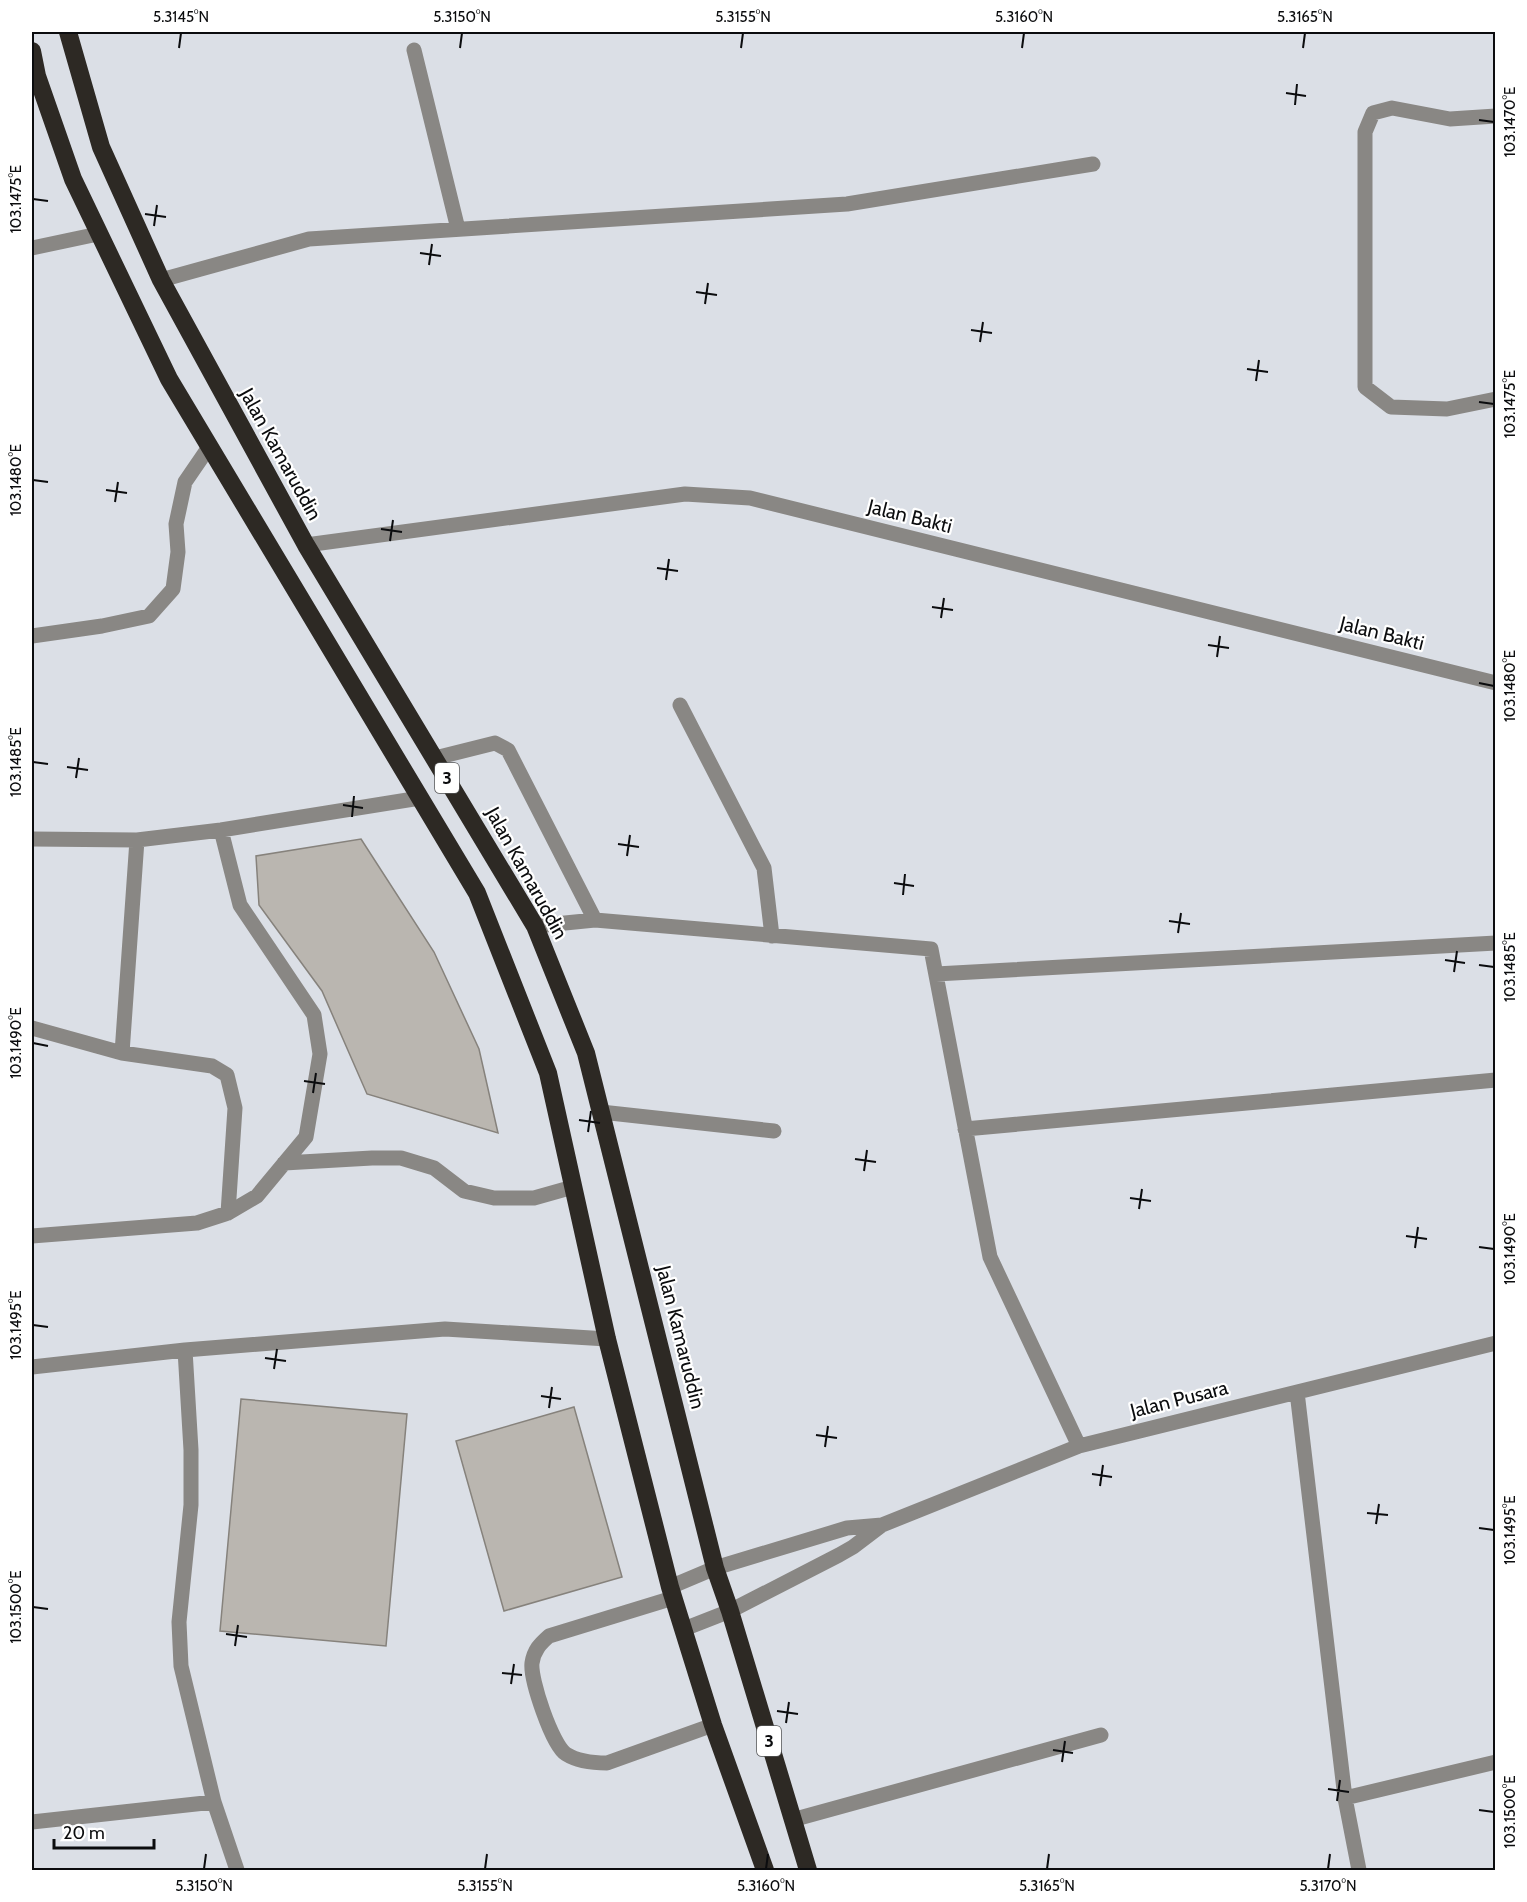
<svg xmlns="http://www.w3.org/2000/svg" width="1527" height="1902" viewBox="0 0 1527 1902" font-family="Cabin,sans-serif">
	<rect width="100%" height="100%" fill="#dbdfe6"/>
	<path fill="#bab6b0" stroke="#86827c" stroke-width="1.5" d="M361 839 434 952 479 1049 498 1133 367 1094 322 991 259 905 256 856Z
		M241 1399 407 1414 386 1646 220 1631Z
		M574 1407 622 1577 504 1611 456 1441Z"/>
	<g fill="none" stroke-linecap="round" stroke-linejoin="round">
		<path stroke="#898784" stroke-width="15" d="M414 50 458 229
			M1496 116 1450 119 1392 108 1373 113 1365 132V387L1391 407 1447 409 1496 399
			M32 248 98 234
			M161 280 309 239 847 204 1093 164
			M306 545 685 494 750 498 1496 683
			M32 636 102 626 149 616 173 589 178 552 176 524 185 482 209 447
			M680 705 764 868 772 936
			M435 758 495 743 508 750 595 920
			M32 839 137 840
			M535 926 595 920 931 949 990 1257 1079 1446
			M936 974 1496 943
			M32 1028 122 1053 212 1066 227 1075 235 1108 228 1213
			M122 1053 137 840 221 830 420 798
			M601 1112 774 1131
			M965 1129 1496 1080
			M284 1163 372 1158H401L434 1168 464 1191 494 1198H534L573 1187
			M32 1236 197 1223 228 1213 257 1196 306 1137 320 1054 314 1015 240 905 221 830
			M185 1350 191 1450V1505L179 1622 181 1666 214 1802 237 1870
			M32 1367 185 1350 445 1329 607 1339
			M1297 1392 1345 1798 1359 1870
			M670 1587 715 1568 847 1528 882 1525
			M673 1598 549 1636C540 1644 534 1650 532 1663 530 1679 552 1745 566 1754 577 1761 595 1763 607 1763L713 1725
			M684 1629 730 1611 839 1555 853 1547 882 1525 1079 1446 1496 1343
			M1345 1798 1496 1762
			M792 1820 1101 1735
			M32 1822 214 1802"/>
		<path stroke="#2d2924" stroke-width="18" d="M68 32 101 147 161 280 306 545 535 926 586 1053 715 1568 730 1611 808 1870
			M32 51 37 76 73 179 169 379 477 893 548 1073 607 1339 670 1587 713 1725 765 1870"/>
	</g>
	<path fill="none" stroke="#0b0c0e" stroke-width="2" d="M179 48 181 33M460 48 462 33M741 48 743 33M1022 48 1024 33M1303 48 1305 33M1286 93 1306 96M1295 105 1297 84M1479 120 1494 122M33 199 48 201M145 214 166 217M154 226 157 205M420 253 441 256M429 265 432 244M696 292 717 295M705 304 708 283M971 330 992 333M980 342 983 322M1247 369 1268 372M1256 381 1259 360M1479 402 1494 404M33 480 48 482M106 490 127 493M115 502 118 482M381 529 402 532M390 541 393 520M657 568 678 571M666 580 669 559M932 607 953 610M941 618 944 598M1208 645 1229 648M1217 657 1220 636M1479 683 1494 686M33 762 48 764M67 767 88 770M76 778 79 758M343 805 363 808M352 817 354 796M618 844 639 847M627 856 630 835M894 883 914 886M903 895 905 874M1169 921 1190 924M1178 933 1181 913M1445 960 1465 963M1479 965 1494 967M1454 972 1457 951M33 1043 48 1046M304 1081 325 1084M313 1093 316 1073M579 1120 600 1123M588 1132 591 1111M855 1159 876 1162M864 1171 867 1150M1130 1198 1151 1201M1139 1209 1142 1189M1406 1236 1427 1239M1479 1247 1494 1249M1415 1248 1418 1227M33 1325 48 1327M265 1358 286 1361M274 1369 277 1349M541 1396 561 1399M549 1408 552 1387M816 1435 837 1438M825 1447 828 1426M1092 1474 1112 1477M1100 1486 1103 1465M1367 1513 1388 1515M1376 1524 1379 1504M1479 1528 1494 1530M33 1607 48 1609M226 1634 247 1637M235 1646 238 1625M502 1673 522 1675M511 1684 514 1664M777 1711 798 1714M786 1723 789 1702M1053 1750 1073 1753M1062 1762 1065 1741M1328 1789 1349 1792M1337 1801 1340 1780M1479 1810 1494 1812M204 1869 206 1854M485 1869 487 1854M766 1869 768 1854M1047 1869 1049 1854M1328 1869 1330 1854"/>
	<g text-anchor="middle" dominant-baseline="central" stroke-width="4.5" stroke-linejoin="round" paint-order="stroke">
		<g fill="#fff" stroke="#545556" stroke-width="1.5">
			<rect x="435" y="763" width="24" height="30" rx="4.5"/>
			<rect x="757" y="1726" width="24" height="30" rx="4.5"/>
		</g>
		<g font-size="18" font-weight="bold" fill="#0b0c0e">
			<text x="447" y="778">3</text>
			<text x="769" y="1741">3</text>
		</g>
		<g font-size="20" fill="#0b0c0e" stroke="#fff">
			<text transform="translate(281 454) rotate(61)">Jalan Kamaruddin</text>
			<text transform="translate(910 516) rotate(14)">Jalan Bakti</text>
			<text transform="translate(1382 633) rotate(14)">Jalan Bakti</text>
			<text transform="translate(527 873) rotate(61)">Jalan Kamaruddin</text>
			<text transform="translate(681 1337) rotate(76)">Jalan Kamaruddin</text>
			<text transform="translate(1179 1399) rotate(-14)">Jalan Pusara</text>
		</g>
	</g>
	<rect width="1527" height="1902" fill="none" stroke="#ffffff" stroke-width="66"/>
	<path d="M54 1839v9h100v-9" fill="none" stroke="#0b0c0e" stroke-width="3"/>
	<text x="63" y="1839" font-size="18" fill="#0b0c0e" stroke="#ffffff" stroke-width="4.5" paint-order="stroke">20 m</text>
	<rect x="33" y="33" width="1461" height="1836" fill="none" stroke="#0b0c0e" stroke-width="2"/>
	<g font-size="15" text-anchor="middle" fill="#0b0c0e">
		<text x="181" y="22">5.3145°N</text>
		<text x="462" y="22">5.3150°N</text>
		<text x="743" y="22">5.3155°N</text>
		<text x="1024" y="22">5.3160°N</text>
		<text x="1305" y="22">5.3165°N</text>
		<text transform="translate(1510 122) rotate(-90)" y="5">103.1470°E</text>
		<text transform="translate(16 199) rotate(-90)" y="5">103.1475°E</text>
		<text transform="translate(1510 404) rotate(-90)" y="5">103.1475°E</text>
		<text transform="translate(16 480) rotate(-90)" y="5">103.1480°E</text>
		<text transform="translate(1510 686) rotate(-90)" y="5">103.1480°E</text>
		<text transform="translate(16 762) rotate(-90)" y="5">103.1485°E</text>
		<text transform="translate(1510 967) rotate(-90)" y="5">103.1485°E</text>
		<text transform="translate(16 1043) rotate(-90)" y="5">103.1490°E</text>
		<text transform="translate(1510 1249) rotate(-90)" y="5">103.1490°E</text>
		<text transform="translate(16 1325) rotate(-90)" y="5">103.1495°E</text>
		<text transform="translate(1510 1530) rotate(-90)" y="5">103.1495°E</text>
		<text transform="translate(16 1607) rotate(-90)" y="5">103.1500°E</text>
		<text transform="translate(1510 1812) rotate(-90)" y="5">103.1500°E</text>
		<text x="204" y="1891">5.3150°N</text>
		<text x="485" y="1891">5.3155°N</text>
		<text x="766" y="1891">5.3160°N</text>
		<text x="1047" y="1891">5.3165°N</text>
		<text x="1328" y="1891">5.3170°N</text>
	</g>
</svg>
